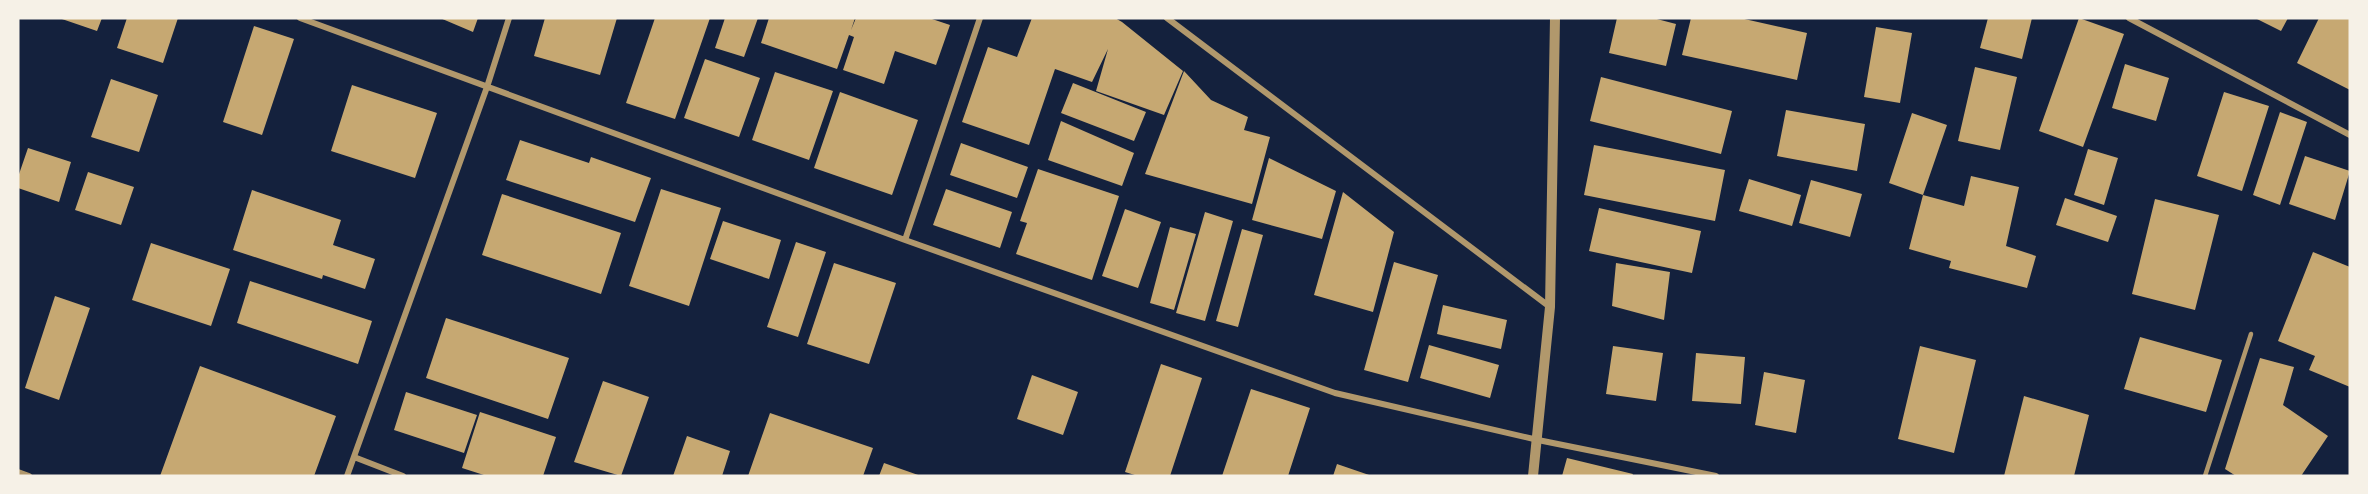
<svg xmlns="http://www.w3.org/2000/svg" width="2368" height="494" viewBox="0 0 2368 494" font-family="'Work Sans',sans-serif">
	<rect width="100%" height="100%" fill="#14213d"/>
	<path fill="#c6a872" d="M59 18H102L97 31Z
		M127 18H178L163 63 117 48Z
		M440 18H478L473 32Z
		M545 18H617L600 75 534 56Z
		M655 18H710L675 119 626 103Z
		M725 18H758L744 57 715 48Z
		M769 18H855L851 30 856 18H929L950 25 936 65 895 51 884 84 843 70 854 37 849 35 837 69 761 43Z
		M1032 18H1115L1122 22 1183 71 1164 115 1096 91 1108 49 1092 82 1055 69 1029 145 962 122 988 47 1017 57Z
		M1617 18H1653L1676 24 1666 66 1609 53Z
		M1691 18H1740L1807 33 1797 80 1682 55Z
		M1988 18H2032L2022 59 1980 48Z
		M2079 18 2124 34 2083 147 2039 131Z
		M2255 18H2288L2281 31Z
		M2319 18H2350V90L2297 63Z
		M254 26 294 39 262 135 223 122Z
		M1876 27 1912 33 1900 103 1864 97Z
		M705 59 760 78 739 137 684 118Z
		M2125 64 2169 78 2156 121 2112 108Z
		M1975 67 2017 77 2000 150 1958 141Z
		M1184 71 1211 100 1248 117 1244 130 1270 137 1252 204 1145 174Z
		M775 72 833 91 809 160 752 140Z
		M1601 77 1732 111 1721 154 1590 121Z
		M111 79 158 95 139 152 91 137Z
		M1073 83 1146 112 1134 141 1061 113Z
		M352 85 437 113 415 178 331 151Z
		M840 92 918 120 892 195 814 168Z
		M2224 92 2269 106 2242 191 2197 176Z
		M1786 110 1865 124 1857 171 1777 156Z
		M2280 112 2307 122 2280 205 2253 195Z
		M1912 113 1947 125 1923 195 1964 206 1971 176 2019 187 2006 246 2036 256 2027 288 1949 268 1951 261 1909 249 1923 195 1889 183Z
		M1061 121 1134 153 1122 186 1048 160Z
		M520 140 589 163 591 157 651 178 635 222 506 180Z
		M961 143 1028 167 1017 198 950 175Z
		M1594 145 1725 170 1715 221 1584 195Z
		M28 148 71 162 59 202 18 188V177Z
		M2088 149 2118 158 2104 205 2074 195Z
		M2305 156 2350 171 2335 220 2289 204Z
		M1269 158 1336 191 1322 239 1252 220Z
		M1038 169 1119 196 1092 280 1016 254 1027 223 1020 221Z
		M88 172 134 187 121 225 75 210Z
		M1749 179 1801 195 1792 226 1739 211Z
		M1811 180 1862 194 1850 237 1799 223Z
		M661 189 721 208 689 306 629 286Z
		M946 189 1012 212 1000 248 933 225Z
		M252 190 341 220 333 245 375 259 365 289 323 275 322 279 233 250Z
		M1343 192 1394 232 1373 312 1314 295Z
		M502 194 621 233 601 294 482 255Z
		M2065 198 2117 216 2108 242 2056 225Z
		M2155 199 2219 215 2195 310 2132 294Z
		M1599 208 1701 231 1692 273 1589 251Z
		M1125 209 1161 222 1138 288 1102 276Z
		M1205 212 1233 221 1205 321 1176 313Z
		M723 221 781 240 769 279 710 259Z
		M1170 227 1196 234 1174 310 1150 303Z
		M1242 229 1263 235 1238 327 1216 321Z
		M796 242 826 252 798 337 767 327Z
		M151 243 230 269 211 326 132 300Z
		M2313 252 2350 267V387L2309 370 2315 356 2278 341Z
		M1394 262 1438 275 1408 382 1364 370Z
		M834 263 896 283 869 364 807 344Z
		M1616 263 1670 272 1664 320 1612 306Z
		M250 281 372 321 358 364 237 323Z
		M55 296 90 308 59 400 25 388Z
		M1443 305 1507 320 1501 349 1437 334Z
		M446 318 569 358 548 419 426 378Z
		M2140 337 2222 360 2206 412 2124 389Z
		M1429 345 1499 365 1490 398 1420 378Z
		M1613 346 1663 353 1656 401 1606 394Z
		M1920 346 1976 360 1954 453 1898 439Z
		M1696 353 1745 357 1741 404 1692 401Z
		M2260 358 2294 367 2283 405 2328 436 2301 476H2236L2225 469Z
		M1161 364 1202 378 1170 476H1138L1125 472Z
		M200 366 336 416 314 476H160Z
		M1764 372 1805 380 1796 433 1755 425Z
		M1032 375 1078 392 1063 435 1017 419Z
		M603 381 649 397 621 476 574 462Z
		M1251 389 1310 408 1288 476H1222Z
		M406 392 477 415 464 453 394 430Z
		M2024 396 2089 415 2074 476H2004Z
		M480 412 556 437 543 476H487L462 468Z
		M770 413 873 448 863 476H748Z
		M687 436 730 451 722 476H673Z
		M1567 458 1633 474 1632 476H1562Z
		M884 463 921 476H879Z
		M1337 464 1372 476H1333Z"/>
	<g fill="none" stroke-linecap="round" stroke-linejoin="round">
		<path stroke="#b1986c" stroke-width="4.5" d="M2205 476 2251 334"/>
		<path stroke="#b1986c" stroke-width="6" d="M300 18 905 240 1335 393 1538 440 1716 476
			M1167 18 1550 307
			M2129 18 2350 135
			M905 240 980 18
			M354 457 403 476
			M18 472 29 476
			M347 476 487 87 509 18"/>
		<path stroke="#b1986c" stroke-width="10" d="M1533 476 1550 307 1555 18"/>
	</g>
	<rect width="2368" height="494" fill="none" stroke="#f6f1e7" stroke-width="39"/>
</svg>
